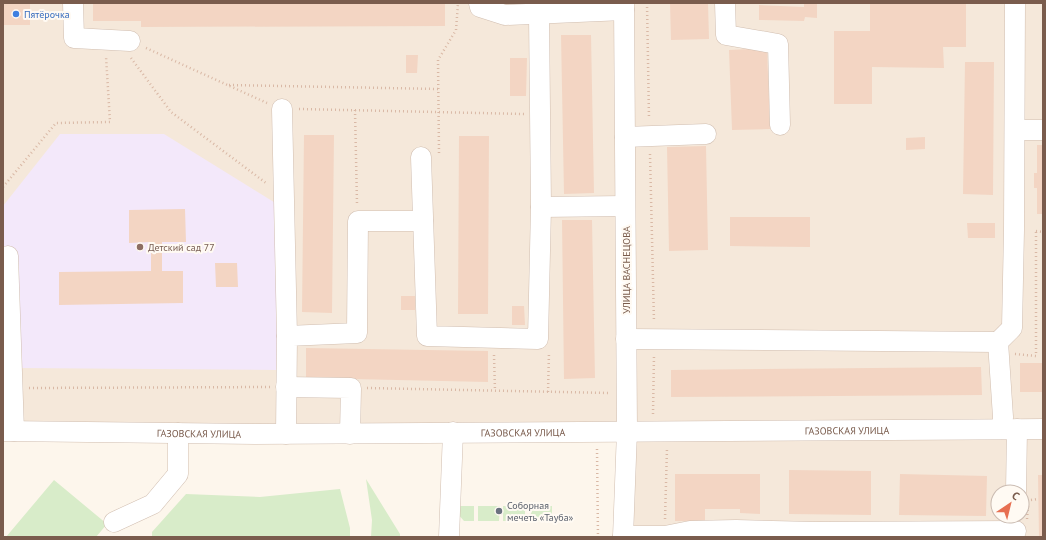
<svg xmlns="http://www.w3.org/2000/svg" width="1046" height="540" viewBox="0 0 1046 540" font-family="'PT Sans',sans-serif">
	<rect width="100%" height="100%" fill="#fdf6ec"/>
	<path fill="#f5e8da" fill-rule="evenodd" d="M3 3H1043V425L3 427Z
		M1043 435V537H634L633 447 636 441ZM998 492H1022V516H998Z"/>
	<path fill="#f3e8fa" d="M60 134H164L277 204 278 370 19 368 3 289V206Z"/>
	<path fill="#d8ecc9" d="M366 479 400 534V537H371L372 520Z
		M54 480 107 524 96 537H6Z
		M340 489 350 528V537H152V532L186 494 260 497Z
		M457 506H474V521H464L457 513Z
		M478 506H500L499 521H478Z
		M503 506H525V521H503Z
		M531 506H552V513L546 521H531Z"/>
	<path fill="#f3d5c3" d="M3 3H30V25H3Z
		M93 3H445V26L141 27V21H93Z
		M670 3H708L709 39 671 40Z
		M804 3H817V18L805 17 804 21 759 20V5L804 7Z
		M870 3H966V47H943L944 68 872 67V104H834V31H870Z
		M561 35H591L594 193 564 194Z
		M767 48 770 129 732 130 729 50Z
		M406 55H418L417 73H406Z
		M510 58H527L526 96H510Z
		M965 62H994L993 195 963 194Z
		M304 135H334L332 313 302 312Z
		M459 136H489L488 314H458Z
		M925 137V149L906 150V138Z
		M1037 145H1043V214H1037V188H1034V173H1037Z
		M706 146 708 250 669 251 667 147Z
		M185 209 186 242H162V271H183V303L59 305V272L151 271V242L129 243V210Z
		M730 217H810V247L730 246Z
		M562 220H592L595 378 564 379Z
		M967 223H995V238H968Z
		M215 263H237L238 287H216Z
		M401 296H415V310H401Z
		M512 306H524L525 325H512Z
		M306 348 488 351V382L306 378Z
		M1020 363H1043V392H1020Z
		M981 367 982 395 671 397V370Z
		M789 470 871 471V515L789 514Z
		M675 474H760V514L740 513V509H705V521H675Z
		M900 474 987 476 986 516 899 515Z
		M1038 475H1043V537H1039Z"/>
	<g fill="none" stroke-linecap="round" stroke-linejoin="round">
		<defs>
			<g id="minor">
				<path d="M73 3 74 38 130 41"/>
				<path d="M479 3 480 7 505 15 624 10"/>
				<path d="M725 3 726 35 778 44 780 125"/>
				<path d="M282 109 287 336"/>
				<path d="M1015 130H1043"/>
				<path d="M625 137 706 134"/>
				<path d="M421 157 427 336 538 339 541 207 539 14"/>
				<path d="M541 207 625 206"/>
				<path d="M8 256 14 431"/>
				<path d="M626 339 998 342"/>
				<path d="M286 387 351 388 350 434"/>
				<path d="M1002 429 1003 417 998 342 1012 328 1014 230 1015 3"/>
				<path id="s1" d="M3 431 255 434 1043 429"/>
				<path d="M286 434 287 336 357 333 358 221H423"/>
				<path d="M1016 492 1017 429"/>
				<path d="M114 522 153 504 178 474V433"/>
				<path d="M623 536H665L690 531 736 530 815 532 1016 531"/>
				<path d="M449 537 453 432"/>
				<path d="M623 537 627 431 624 3"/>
			</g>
		</defs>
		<use href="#minor" stroke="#d1beb0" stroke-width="21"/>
		<path stroke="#d9b8a5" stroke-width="2.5" stroke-dasharray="1 3" stroke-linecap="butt" d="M647 3 649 119
			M146 48 267 103
			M131 58 171 112 266 183
			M229 85 438 89
			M299 109 524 114
			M355 110 357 204
			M439 153 438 60 456 30 458 3
			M650 154 654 322
			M3 187 56 123 110 122 106 56
			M1036 231 1043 232
			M1015 354 1036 356V231
			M494 355 495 391
			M29 388 270 387
			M367 388 610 393
			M548 392 549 352
			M653 414 654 355
			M597 449 598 537
			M1031 500 1038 499
			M665 519 667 448
			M1027 519 1028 506"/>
		<use href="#minor" stroke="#fff" stroke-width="20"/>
	</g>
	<circle fill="#3f7fe0" stroke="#fffaf3" stroke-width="1.5" cx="16" cy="14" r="4"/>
	<circle fill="#8d6e63" stroke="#fffaf3" stroke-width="1.5" cx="140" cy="247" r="4"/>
	<circle fill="#6b7280" stroke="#fffaf3" stroke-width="1.5" cx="499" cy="511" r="4"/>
	<g text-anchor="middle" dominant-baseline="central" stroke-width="4" stroke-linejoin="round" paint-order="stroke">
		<g font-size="10" fill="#366cbe" stroke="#fffaf3" text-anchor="start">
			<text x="24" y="14">Пятёрочка</text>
		</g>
		<g font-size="10" fill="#785e54" stroke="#fffaf3" text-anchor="start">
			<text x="148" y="247">Детский сад 77</text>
		</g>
		<g font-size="10" fill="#7a5c4d" stroke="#fffaf3">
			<text transform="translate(626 270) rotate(-90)">УЛИЦА ВАСНЕЦОВА</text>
			<text stroke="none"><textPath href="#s1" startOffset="844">ГАЗОВСКАЯ УЛИЦА</textPath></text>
			<text stroke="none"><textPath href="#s1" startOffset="520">ГАЗОВСКАЯ УЛИЦА</textPath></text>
			<text stroke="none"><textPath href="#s1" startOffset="196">ГАЗОВСКАЯ УЛИЦА</textPath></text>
		</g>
		<g font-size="10" fill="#5b616d" stroke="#fffaf3" text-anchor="start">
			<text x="507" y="505">Соборная<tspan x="507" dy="12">мечеть «Тауба»</tspan></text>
		</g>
	</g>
	<rect width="1046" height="540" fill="none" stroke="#7a5c4d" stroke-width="8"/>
	<g transform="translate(1010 504) rotate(35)"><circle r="19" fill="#fffaf3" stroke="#cabbb1"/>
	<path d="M0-3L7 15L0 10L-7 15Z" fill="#e76f51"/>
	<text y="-6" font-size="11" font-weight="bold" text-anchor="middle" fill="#7a5c4d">С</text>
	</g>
</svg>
